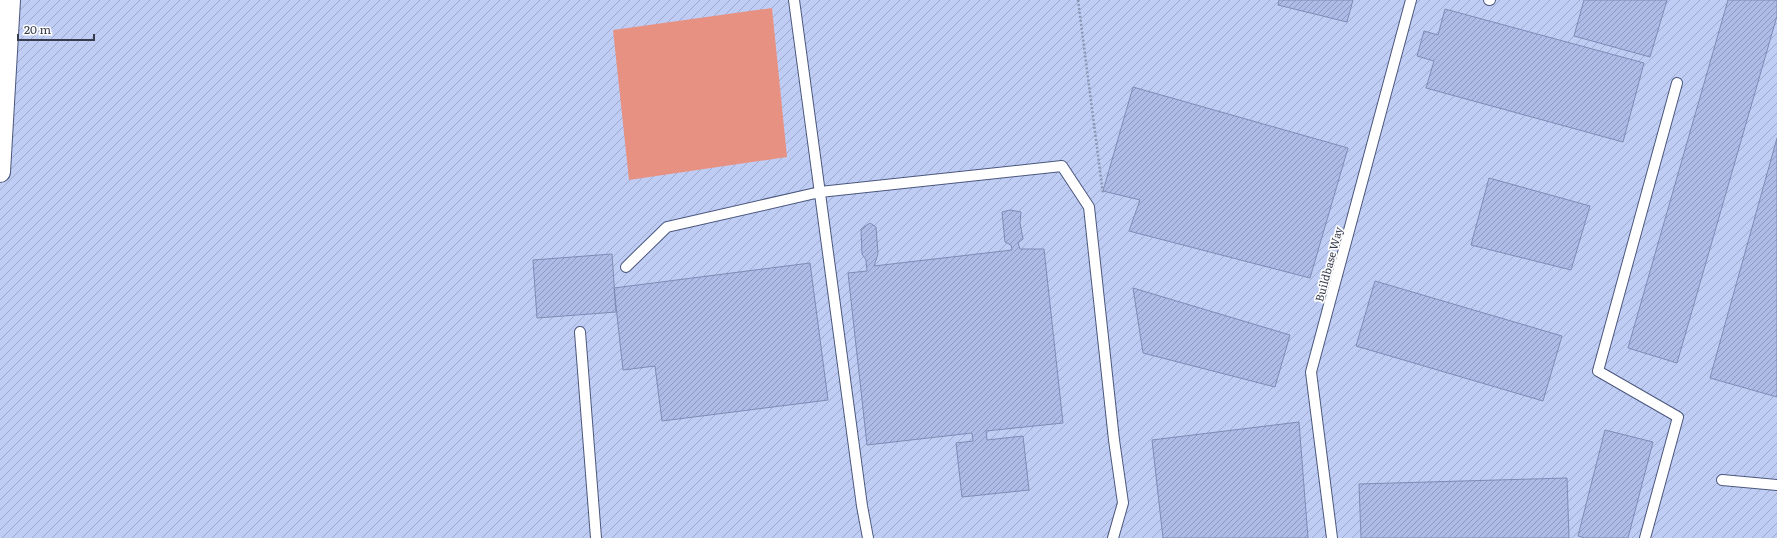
<svg xmlns="http://www.w3.org/2000/svg" width="1777" height="538" viewBox="0 0 1777 538" font-family="Literata,serif">
	<defs>
		<pattern id="industrial-furrows" width="10" height="10" patternUnits="userSpaceOnUse"><rect width="10" height="10" fill="#bfcdf5"/><path d="M-1 1l2-2M0 10L10 0M9 11l2-2" fill="none" stroke="#9ca8c9"/></pattern>
		<pattern id="building-hatch" width="6" height="6" patternUnits="userSpaceOnUse"><rect width="6" height="6" fill="#adbbe7"/><path d="M-1 1l2-2M0 6l6-6M5 7l2-2" fill="none" stroke="#8e99bd"/></pattern>
	</defs>
	<rect width="100%" height="100%" fill="#cedbff"/>
	<path fill="url(#industrial-furrows)" d="M0 0H1777V538H0Z"/>
	<path fill="#e79183" d="M772 8 787 157 629 180 613 30Z"/>
	<path fill="url(#building-hatch)" stroke="#7e8cb5" d="M1279 0H1353L1347 22 1278 5Z
		M1584 0H1667L1650 57 1574 36Z
		M1728 0H1777V16L1677 363 1628 348Z
		M1445 9 1644 63 1623 142 1426 88 1434 61 1417 56 1424 31 1438 35Z
		M1133 87 1348 148 1310 278 1129 231 1140 200 1103 191Z
		M1777 138V397L1710 378Z
		M1489 178 1590 206 1571 270 1471 245Z
		M1010 210 1021 212 1020 223 1023 239 1018 243 1020 249H1044L1063 423 986 431 987 440 1023 436 1029 490 962 497 956 443 973 441 972 433 867 445 848 273 867 271 866 260 862 254 861 229 870 223 876 227 878 254 874 266 1012 250 1011 245 1005 242 1002 212Z
		M612 254 616 312 537 318 533 260Z
		M810 263 828 400 662 421 655 366 623 370 614 288Z
		M1375 281 1562 336 1543 401 1356 346Z
		M1133 288 1290 335 1275 387 1143 353Z
		M1299 422 1308 538H1163L1152 440Z
		M1605 430 1653 442 1628 538H1585L1578 536Z
		M1567 478 1569 538H1361L1359 484Z"/>
	<g fill="none" stroke-linecap="round" stroke-linejoin="round">
		<defs>
			<path id="lane" d="M794 0 862 506 868 538
				M1489 0H1490
				M626 267 667 227 820 192 1062 166 1089 207 1114 440 1123 503 1113 538
				M580 332 596 538
				M1722 480 1777 485
				M1332 538 1311 372 1411 0
				M1645 538 1678 417 1598 371 1677 83"/>
			<path id="street" d="M0 172 10 0"/>
		</defs>
		<use href="#lane" stroke="#4b577d" stroke-width="12"/>
		<use href="#street" stroke="#4b577d" stroke-width="22"/>
		<path stroke="#8c96b2" stroke-width="2.5" stroke-dasharray="2 2" stroke-linecap="butt" d="M1078 0 1103 194"/>
		<use href="#lane" stroke="#fff" stroke-width="10"/>
		<use href="#street" stroke="#fff" stroke-width="20"/>
	</g>
	<g text-anchor="middle" dominant-baseline="central" stroke-width="3.5" stroke-linejoin="round" paint-order="stroke">
		<g font-size="11" fill="#363c4d" stroke="#fdfdfd">
			<text transform="translate(1328 264) rotate(-75)">Buildbase Way</text>
		</g>
	</g>
	<path d="M18 34v6h76v-6" fill="none" stroke="#363c4d" stroke-width="2"/>
	<text x="24" y="34" font-size="12" fill="#363c4d" stroke="#fdfdfd" stroke-width="3" paint-order="stroke">20 m</text>
</svg>
